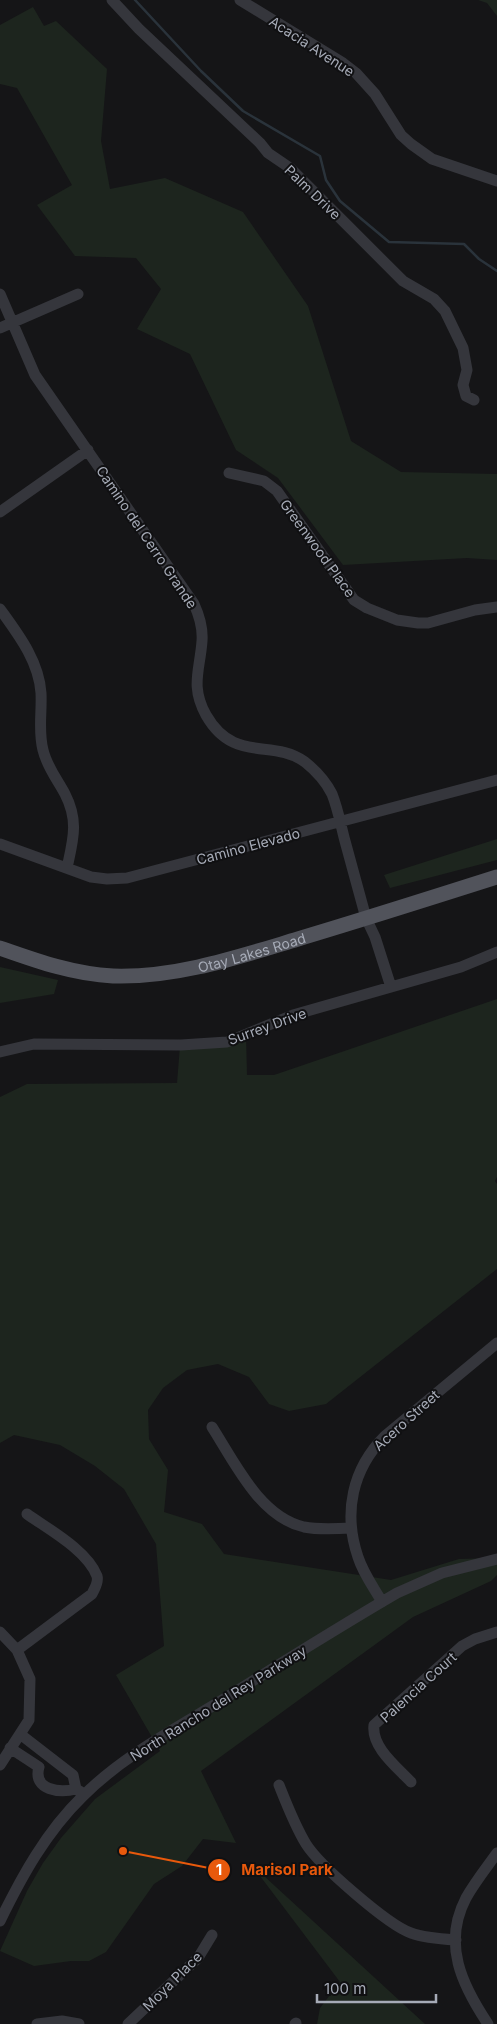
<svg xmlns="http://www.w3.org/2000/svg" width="497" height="2024" viewBox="0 0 497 2024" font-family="Inter,sans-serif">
	<rect width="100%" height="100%" fill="#151517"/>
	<path fill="#1d251e" d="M478 0H497V16L487 3Z
		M33 7 44 26 56 21 107 69 101 141 110 189 165 178 243 212 308 306 351 441 401 472 497 474V560L467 558 343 565 278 478 236 450 190 354 137 329 161 289 136 258 75 256 37 205 72 185 17 88 0 84V25Z
		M497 839V860L390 888 384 875Z
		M0 967 58 980 54 994 0 1003Z
		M497 999V1177L495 1181 497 1184V1269L326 1404 289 1411 269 1404 249 1377 218 1364 187 1370 163 1388 148 1410 149 1439 168 1470 164 1512 202 1524 224 1554 391 1580 459 1559 497 1558V1575L491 1581 413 1617 201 1771 236 1843 203 1839 182 1866 154 1884 106 1952 89 1961H71L34 1966 0 1951 27 1891 43 1863 61 1838 95 1799 160 1751 116 1675 164 1646 156 1544 124 1489 95 1466 60 1445 14 1435 0 1443V1097L27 1084 177 1083 180 1046 246 1035 247 1075H274Z
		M251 1864 425 2024H317L320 2008 340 1982Z"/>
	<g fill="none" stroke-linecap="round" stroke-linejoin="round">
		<path stroke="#2a333b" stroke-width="2.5" d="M135 0 201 71 243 111 320 156 326 180 340 201 389 242 464 244 479 259 497 271"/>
		<path stroke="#35363c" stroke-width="11" d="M112 0 139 29 260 143 268 153 290 168 403 281 434 299 445 311 463 348 467 370 463 385 466 396 474 400
			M240 0 343 63 356 73 375 94 401 135 411 144 432 159 497 181
			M0 294 35 375 194 604C199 615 203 628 202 641 200 670 190 686 206 715 234 764 272 738 305 762 315 770 326 782 332 794 338 809 341 826 345 841 352 867 359 893 366 918L375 937 391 987
			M0 328 78 294
			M229 473 264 481 277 491 354 600 367 608 397 620 418 623H428L475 610 497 607
			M0 512 88 450
			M0 609C18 634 39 661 41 693 42 713 38 731 43 750 47 767 57 779 65 794 79 821 73 840 67 868
			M0 844 91 877 107 879 127 878 497 780
			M0 1052 34 1044 181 1045 227 1042 293 1015 461 967 497 952
			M212 1427C235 1463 260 1517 304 1527 319 1530 335 1529 351 1528
			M382 1602C374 1588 363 1573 358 1557 343 1513 352 1469 385 1436L497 1343
			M0 1632 17 1650 30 1679 29 1720 0 1765
			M17 1650 92 1594C94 1589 99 1583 97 1576 87 1550 48 1529 27 1514
			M20 1734 73 1775 76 1789 84 1794
			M10 1748 39 1767C32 1791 61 1793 76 1789
			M411 1782C397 1767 371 1747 374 1725L462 1646 475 1639 497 1632
			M279 1785C287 1805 295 1826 306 1844 319 1865 388 1925 411 1933 425 1938 441 1939 456 1940
			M0 1921C22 1876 46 1832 83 1796 122 1757 173 1730 219 1702 278 1665 337 1628 397 1593L442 1573 497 1559
			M37 2024 62 2021 79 2024
			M128 2024 198 1958 212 1935
			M295 2024 296 2023
			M488 2024C462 1985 442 1944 466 1898 475 1882 487 1867 497 1853"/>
		<path stroke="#51535b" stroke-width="15" id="s1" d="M0 948C37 961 73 974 113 976 176 978 238 957 298 939 365 919 431 898 497 877"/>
	</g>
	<g text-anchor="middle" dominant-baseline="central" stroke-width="4" stroke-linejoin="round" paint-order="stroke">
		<g font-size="14" fill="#a6abb7" stroke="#101012">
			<text transform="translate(312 46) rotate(33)">Acacia Avenue</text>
			<text transform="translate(313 192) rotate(44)">Palm Drive</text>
			<text transform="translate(147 537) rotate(56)">Camino del Cerro Grande</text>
			<text transform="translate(318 548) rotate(54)">Greenwood Place</text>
			<text transform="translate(248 846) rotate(-15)">Camino Elevado</text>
			<text stroke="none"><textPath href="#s1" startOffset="258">Otay Lakes Road</textPath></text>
			<text transform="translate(267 1026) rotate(-20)">Surrey Drive</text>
			<text transform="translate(406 1420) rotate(-42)">Acero Street</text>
			<text transform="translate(418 1687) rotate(-42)">Palencia Court</text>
			<text transform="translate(218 1703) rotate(-32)">North Rancho del Rey Parkway</text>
			<text transform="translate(172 1981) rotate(-45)">Moya Place</text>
		</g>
	</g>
	<path fill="none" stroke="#e8590c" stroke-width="2" d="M123 1851L219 1870"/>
	<g fill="#e8590c" stroke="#101012" stroke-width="2">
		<circle cx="123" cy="1851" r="5"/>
		<circle cx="219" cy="1870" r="12"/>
	</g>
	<g font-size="15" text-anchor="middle" font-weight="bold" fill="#fff">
		<text x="219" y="1875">1</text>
	</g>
	<g font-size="15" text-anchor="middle" font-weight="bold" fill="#e8590c" stroke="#101012" stroke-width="4" stroke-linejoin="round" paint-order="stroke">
		<text x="287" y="1875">Marisol Park</text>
	</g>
	<path d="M317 1994v8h119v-8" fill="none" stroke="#a6abb7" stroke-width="2.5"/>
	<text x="324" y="1994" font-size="15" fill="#a6abb7" stroke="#101012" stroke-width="4" paint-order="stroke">100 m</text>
</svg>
